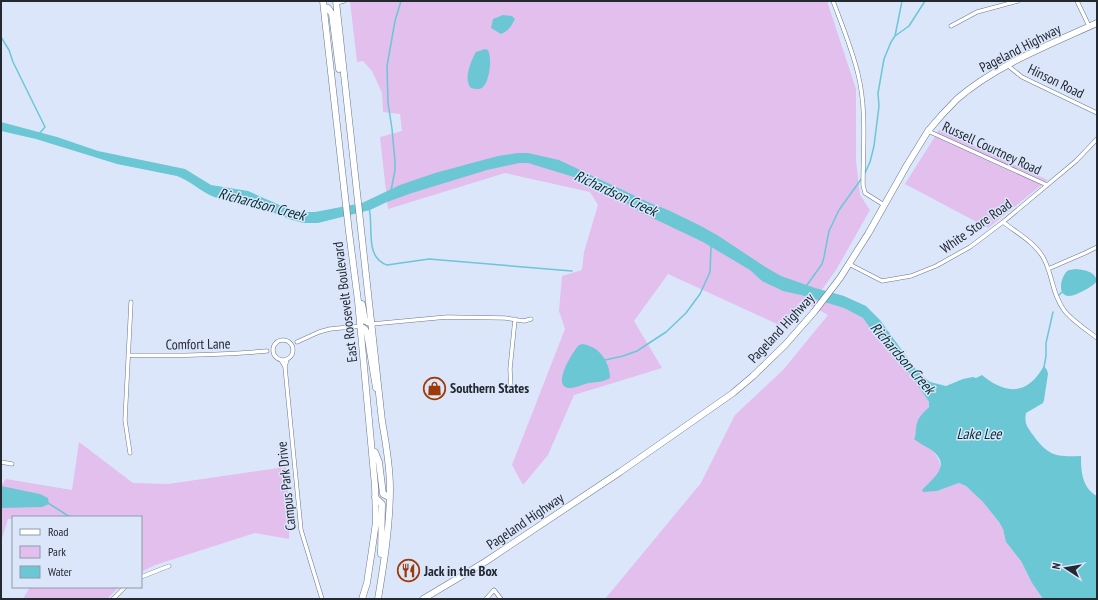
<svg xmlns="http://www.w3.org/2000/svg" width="1098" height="600" viewBox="0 0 1098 600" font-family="'PT Sans Narrow',sans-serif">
	<rect width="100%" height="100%" fill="#dbe6fa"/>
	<path fill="#e2bfed" d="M350 1H827L856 89V160L860 195 870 210 836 270 815 299 844 308 863 318 873 332 905 367 930 404C927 411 921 414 918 421 915 427 918 433 914 437 927 447 943 454 940 473L922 490 937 491 959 483 966 486 983 502 999 522 1003 529 1006 542 1021 561 1032 583 1043 599H605L701 483 735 415 783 370 828 315 810 305 788 329 668 274 634 321 662 368 574 395 548 455 523 485 512 465 565 329 559 311 562 276 582 270 584 252 598 205 590 192 505 173 388 209 380 137 402 131 400 114 383 112 382 93 372 71 363 61 357 62Z
		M939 130 1048 180 988 228 905 184Z
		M79 442 133 483 168 484 286 467 290 519 289 539 255 533 155 565 141 572V517H13V519H8L1 542V486L6 479 72 490Z
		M30 587H119L107 599H23Z"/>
	<path fill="#6bc7d4" d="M503 15 512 16 515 19C512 25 508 32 501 34L491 28 493 19Z
		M485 49 488 50C492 58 490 80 483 87 480 90 475 89 471 88 463 80 471 60 476 52Z
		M1 122 57 137 98 151 185 169 211 185 248 191 284 207 304 212H315L362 203 400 185 435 173 498 156 518 153H528L559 160 650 203 668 210 699 225 717 235 767 268 781 276 815 288 844 296 866 306 880 320 917 371 930 382 946 386 963 379 973 377 976 378 982 375C995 386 1014 396 1030 383 1036 379 1040 372 1044 366L1047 370 1048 374 1044 400 1043 403 1026 413C1024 423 1027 427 1033 435 1048 456 1056 457 1081 456 1081 471 1082 488 1097 496V599H1043L1032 583 1021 561 1006 542 1003 529 999 522 983 502 966 486 959 483 937 491 923 492 922 490C934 477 953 465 930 449 925 446 919 443 914 439 917 433 915 429 917 423 919 416 925 411 929 407V402L905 367 873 332 863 318 844 308 801 295 783 291 762 281 750 270 703 242 640 212 609 192 587 181 528 163H519L487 170 412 193 387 202 370 210 318 223H304L292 220 262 208 214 197C201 192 191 181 177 176L117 164 36 139 1 131Z
		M1076 269C1084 270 1095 271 1097 281 1093 286 1087 289 1081 292 1054 307 1059 275 1069 270 1070 270 1075 269 1076 269Z
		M583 344C600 347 610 362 610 378 604 382 596 382 589 383 583 384 576 388 570 388 550 388 573 351 579 345Z
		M1 486 40 494 48 498 49 504 42 507 1 508Z"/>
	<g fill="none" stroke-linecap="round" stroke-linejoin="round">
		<path stroke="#6bc7d4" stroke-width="1.5" d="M895 36 902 1
			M1 37 9 50 13 62 45 127 39 134
			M865 173 870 162 874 146 879 106 878 93 884 59 891 42 895 36 909 26 925 1
			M391 191 395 170V161L392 129 388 103 387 66 395 21 401 1
			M369 208C374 227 364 257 387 265L429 259 572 271
			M807 285 822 264 824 257 829 231 839 210 862 178
			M1059 295 1063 291
			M605 360 623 356 637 351 666 332 686 313 700 294 710 272 711 246
			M1044 367 1046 356V343L1053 312
			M48 503 70 517"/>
		<defs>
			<path id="street" d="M833 1C842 25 852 49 858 74 867 110 863 149 863 185L865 193 884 205
				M1077 1 1089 26
				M336 3 344 1
				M951 26 977 12 1018 1
				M1007 65 1022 77 1097 113
				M928 131 1047 185
				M1003 222C1017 233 1036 243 1044 259 1053 276 1052 294 1064 310 1070 319 1088 331 1097 338
				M849 264 882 281 911 276 936 266 970 247 1003 222 1076 161 1097 139
				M1048 269 1085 253 1097 247
				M372 324 447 317 505 318 524 321 531 319
				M273 350a10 10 0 1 1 20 0a10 10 0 1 1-20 0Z
				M297 342 319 332 330 329 360 326
				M128 355C175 356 221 355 267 351
				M281 360 285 367 287 359
				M285 367 301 530 322 599
				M511 389 510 369 515 319
				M130 453 125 420 131 302
				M1 462 12 464
				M141 577 169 566
				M113 599 125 587
				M486 599 494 590 501 599"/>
			<path id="highway" d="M323 1 349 232 358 301 375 486 376 522 372 550 367 583 362 599
				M336 1 382 421C386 443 390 466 390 489 390 525 384 563 378 599
				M324 7 328 8 332 14 339 69
				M362 304 365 321 372 324
				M360 326 365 329 367 333 376 388
				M375 452 379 462 383 494 389 497
				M375 497 382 504 381 554
				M423 599 485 562 620 472 733 393 753 376 785 345 814 312 840 278 868 234 907 165 928 131C937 120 947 109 957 99 996 65 1051 44 1097 23"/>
		</defs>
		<use href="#street" stroke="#6b788e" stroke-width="4.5"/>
		<use href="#highway" stroke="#6b788e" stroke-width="7"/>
		<use href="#street" stroke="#fff" stroke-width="3.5"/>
		<use href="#highway" stroke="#fff" stroke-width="6"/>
	</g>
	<defs>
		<symbol id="shop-ring" viewBox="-11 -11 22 22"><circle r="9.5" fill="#dbe6fa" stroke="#9e3a07" stroke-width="1.5"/><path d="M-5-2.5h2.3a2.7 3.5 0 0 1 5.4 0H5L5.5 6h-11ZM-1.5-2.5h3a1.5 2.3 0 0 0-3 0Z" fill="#9e3a07"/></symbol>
		<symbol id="restaurant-ring" viewBox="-11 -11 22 22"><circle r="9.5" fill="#dbe6fa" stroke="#9e3a07" stroke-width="1.5"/><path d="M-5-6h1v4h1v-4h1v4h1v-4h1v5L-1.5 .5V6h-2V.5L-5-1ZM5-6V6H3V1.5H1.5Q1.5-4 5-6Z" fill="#9e3a07"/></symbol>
	</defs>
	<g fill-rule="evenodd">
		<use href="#shop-ring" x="422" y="376" width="25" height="25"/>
		<use href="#restaurant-ring" x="396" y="558" width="25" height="25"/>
	</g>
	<g text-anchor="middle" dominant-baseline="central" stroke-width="3" stroke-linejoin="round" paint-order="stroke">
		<g font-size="14" fill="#232831" stroke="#dbe6fa">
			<text transform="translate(1020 48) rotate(-27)">Pageland Highway</text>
			<text transform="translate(1056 81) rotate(26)">Hinson Road</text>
			<text transform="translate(992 148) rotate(25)">Russell Courtney Road</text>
			<text transform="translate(976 226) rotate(-35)">White Store Road</text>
			<text transform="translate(345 302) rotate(-97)">East Roosevelt Boulevard</text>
			<text transform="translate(781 328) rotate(-47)">Pageland Highway</text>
			<text transform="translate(198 344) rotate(-1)">Comfort Lane</text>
			<text transform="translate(286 486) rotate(-96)">Campus Park Drive</text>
			<text transform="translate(525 521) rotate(-34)">Pageland Highway</text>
		</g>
		<g font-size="14" font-weight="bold" fill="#232831" stroke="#dbe6fa" text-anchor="start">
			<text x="450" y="388">Southern States</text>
			<text x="424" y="571">Jack in the Box</text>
		</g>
		<g font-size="15" font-style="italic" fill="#013035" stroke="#dbe6fa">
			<text transform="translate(616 193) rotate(25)">Richardson Creek</text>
			<text transform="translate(262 204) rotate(15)">Richardson Creek</text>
			<text transform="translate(903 358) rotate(49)">Richardson Creek</text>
			<text x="979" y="433">Lake Lee</text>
		</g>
	</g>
	<rect width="1098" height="600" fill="none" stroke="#232831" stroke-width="4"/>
	<rect x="12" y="516" width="130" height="72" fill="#dbe6fa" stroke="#919aaa"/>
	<rect x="20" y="529" width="20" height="6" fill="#ffffff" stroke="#919aaa"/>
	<text x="48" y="536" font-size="12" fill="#232831">Road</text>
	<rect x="20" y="546" width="20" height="12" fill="#e2bfed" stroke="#919aaa"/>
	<text x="48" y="556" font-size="12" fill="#232831">Park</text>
	<rect x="20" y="566" width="20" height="12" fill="#6bc7d4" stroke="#919aaa"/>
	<text x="48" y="576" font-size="12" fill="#232831">Water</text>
	<g transform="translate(1066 568) rotate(282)" stroke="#dbe6fa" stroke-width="3" paint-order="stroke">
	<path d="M0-3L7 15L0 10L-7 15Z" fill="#232831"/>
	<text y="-6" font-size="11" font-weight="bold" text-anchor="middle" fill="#232831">N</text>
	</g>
</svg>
